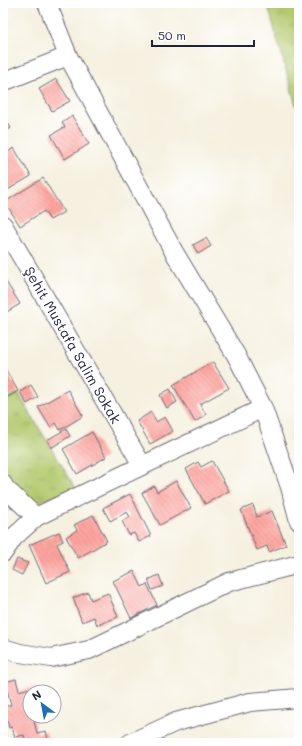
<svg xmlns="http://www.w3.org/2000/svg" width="302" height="746" viewBox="0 0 302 746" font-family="Mali,sans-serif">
	<defs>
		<pattern id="grass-tufts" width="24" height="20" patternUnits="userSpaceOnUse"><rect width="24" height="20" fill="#b3c96e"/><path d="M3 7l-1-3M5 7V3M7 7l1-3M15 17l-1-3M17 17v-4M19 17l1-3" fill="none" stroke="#9aac60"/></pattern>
		<pattern id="building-back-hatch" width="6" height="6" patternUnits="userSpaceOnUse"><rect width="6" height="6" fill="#fda49f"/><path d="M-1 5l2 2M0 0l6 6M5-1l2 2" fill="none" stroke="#d98d8a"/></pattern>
	</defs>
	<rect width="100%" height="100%" fill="#fff"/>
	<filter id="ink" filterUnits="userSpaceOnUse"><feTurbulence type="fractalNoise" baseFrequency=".025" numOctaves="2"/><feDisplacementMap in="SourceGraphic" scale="8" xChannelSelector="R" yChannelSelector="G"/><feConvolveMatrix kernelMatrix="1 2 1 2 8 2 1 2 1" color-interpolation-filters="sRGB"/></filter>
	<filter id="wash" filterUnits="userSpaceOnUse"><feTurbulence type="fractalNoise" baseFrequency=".012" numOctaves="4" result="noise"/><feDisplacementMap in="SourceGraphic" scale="16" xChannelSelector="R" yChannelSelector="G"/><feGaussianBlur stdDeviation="0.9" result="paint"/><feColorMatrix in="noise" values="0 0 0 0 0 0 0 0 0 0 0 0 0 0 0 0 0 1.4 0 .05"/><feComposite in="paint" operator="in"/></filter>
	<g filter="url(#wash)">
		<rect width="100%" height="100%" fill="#f5f0df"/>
		<path fill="url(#grass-tufts)" stroke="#6a7654" d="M267 3H299V116Z
			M18 393 76 489 11 511 3 495V401Z"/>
		<g id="blocks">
			<path fill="url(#building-back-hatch)" d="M56 79 70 101 52 111 39 89Z
				M3 115 11 128 3 133Z
				M72 116 89 144 65 159 51 135 65 127 62 123Z
				M14 148 31 176 6 191 3 186V155Z
				M43 178 64 212 50 220 44 211 20 226 5 202Z
				M206 238 211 246 198 254 193 245Z
				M3 277 20 304 5 313 3 310Z
				M213 362 229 388 200 404 206 415 195 422 173 385Z
				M3 365 18 391 3 400Z
				M31 385 38 397 27 404 20 392Z
				M170 389 177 402 167 408 160 395Z
				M68 390 83 416 60 430 56 423 50 427 38 407Z
				M151 412 156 422 165 417 173 431 150 444 137 421Z
				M66 429 70 436 51 448 47 440Z
				M92 432 106 457 77 474 63 449Z
				M212 461 229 491 205 504 186 469 198 462 201 467Z
				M176 481 191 508 160 525 142 493 154 486 157 492Z
				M130 494 151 536 139 542 134 533 129 535 122 521 130 517 127 512 110 521 103 508Z
				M253 505 257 517 272 511 286 545 269 552 267 546 257 550 241 510Z
				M93 515 107 541 78 558 66 537 77 530 74 525Z
				M59 532 63 541 57 544 70 572 46 583 29 545Z
				M17 559 28 563 22 575 12 570Z
				M134 571 142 587 147 584 157 605 131 618 113 581Z
				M159 575 163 586 152 590 148 580Z
				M88 592 91 600 108 593 118 617 97 625 94 617 82 622 73 598Z
				M16 679 19 691 37 686 38 692H30V716H44L45 718 34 721 37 733 46 731 48 740 34 743H26L24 735 15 737 12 727 9 728 4 707 11 705 5 682Z"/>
		</g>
	</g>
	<g filter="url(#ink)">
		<use href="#blocks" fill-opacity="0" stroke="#6c6a74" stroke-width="1"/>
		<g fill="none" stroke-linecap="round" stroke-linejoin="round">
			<defs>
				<path id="minor" d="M47 3 68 56 174 252 236 355 263 408 290 487 299 521
					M3 82 68 56
					M3 225 142 465
					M3 484 5 488 36 517
					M3 553 14 537 36 517 81 495 263 408
					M3 648 20 653 51 658 89 650 229 582 299 564
					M130 743 176 722 250 702 299 698"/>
			</defs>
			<use href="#minor" stroke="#6c6a74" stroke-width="20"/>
			<use href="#minor" stroke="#fff" stroke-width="18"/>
		</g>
	</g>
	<g text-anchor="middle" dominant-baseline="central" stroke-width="3.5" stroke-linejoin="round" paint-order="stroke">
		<g font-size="14" fill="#22223b" stroke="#fff">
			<text transform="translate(73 345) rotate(60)">Şehit Mustafa Salim Sokak</text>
		</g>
	</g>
	<rect width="302" height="746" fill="none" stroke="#fff" stroke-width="16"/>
	<g transform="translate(42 704) rotate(328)"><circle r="19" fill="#ffffff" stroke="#a7a7b1"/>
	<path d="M0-3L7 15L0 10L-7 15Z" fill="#1f6fb2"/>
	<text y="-6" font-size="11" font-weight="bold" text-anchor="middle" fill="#22223b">N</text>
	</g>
	<path d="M152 40v6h102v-6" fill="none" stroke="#22223b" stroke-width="2"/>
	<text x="158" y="40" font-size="12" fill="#22223b" stroke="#ffffff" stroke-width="3" paint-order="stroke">50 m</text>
</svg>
